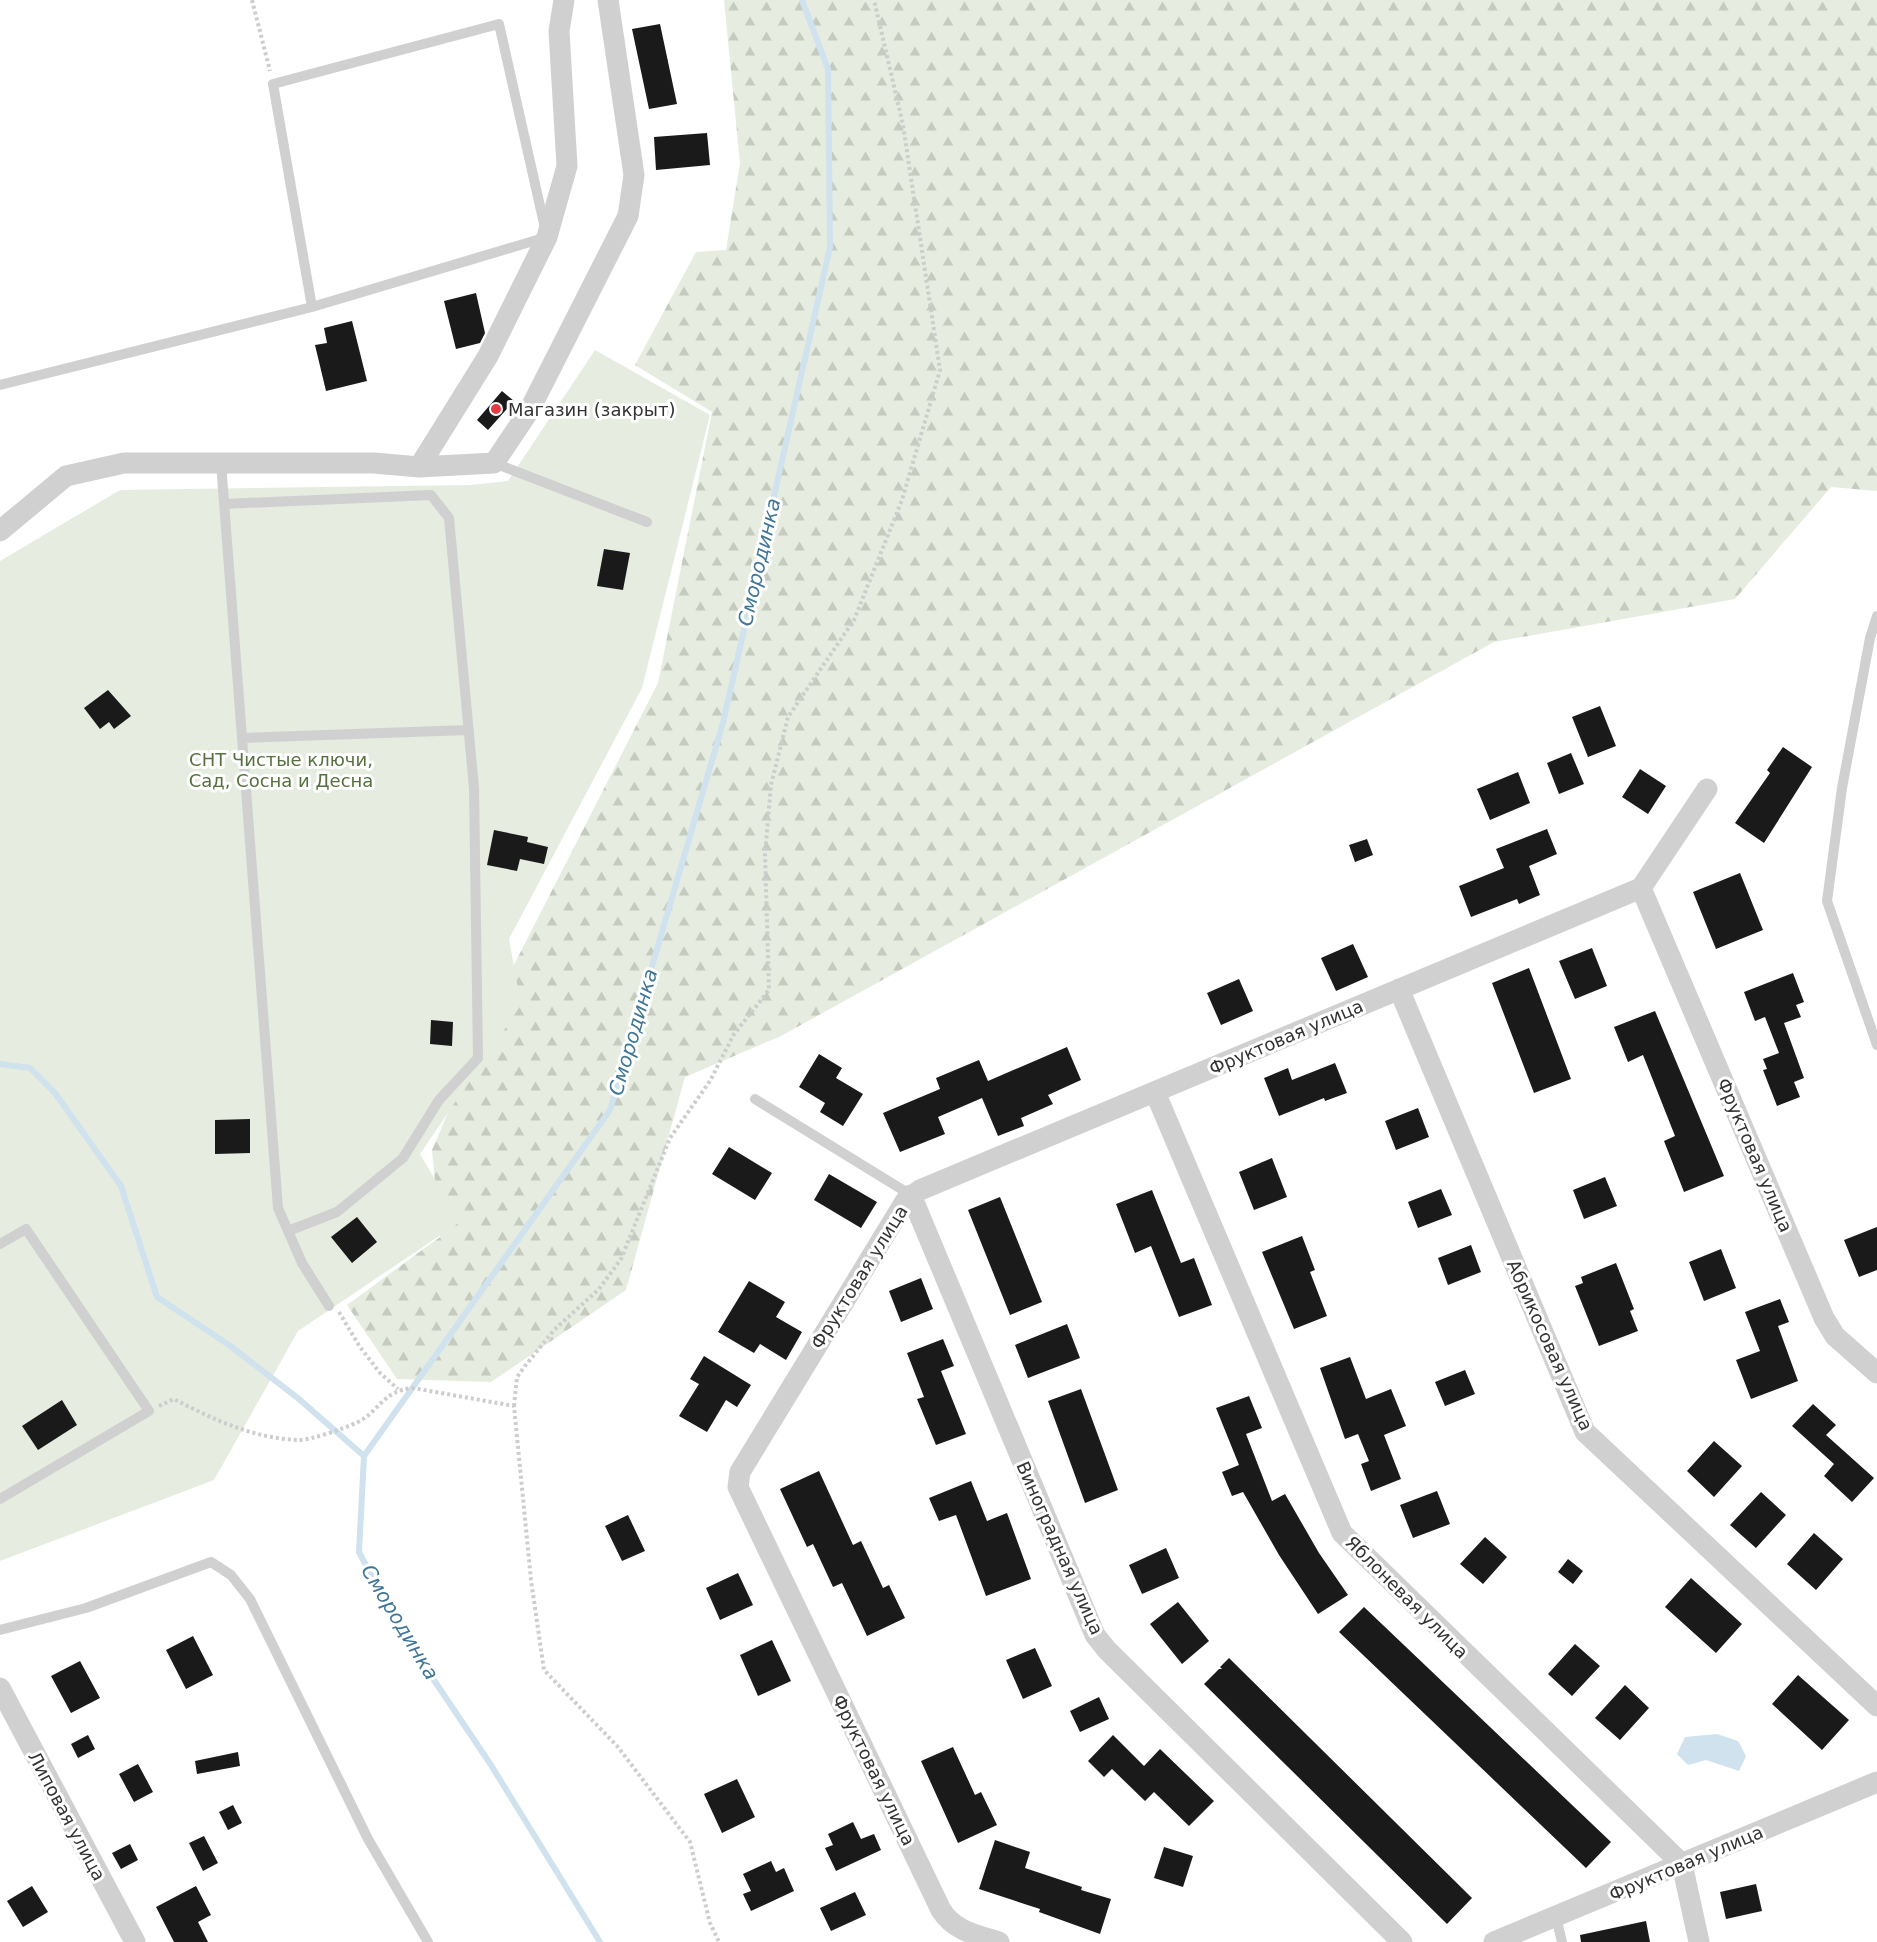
<svg xmlns="http://www.w3.org/2000/svg" width="1877" height="1942" viewBox="0 0 1877 1942" font-family="'DejaVu Sans',sans-serif">
	<defs>
		<pattern id="forest-firs" width="22" height="20" patternUnits="userSpaceOnUse" patternTransform="scale(1.5)"><rect width="22" height="20" fill="#e6ecdf"/><path d="M5 1l3.5 6h-7zM16 11l3.5 6h-7z" fill="#c6cbc0"/></pattern>
	</defs>
	<rect width="100%" height="100%" fill="#fff"/>
	<path fill="url(#forest-firs)" d="M724 0H1877V491L1831 487 1735 599 1494 642 781 1036 685 1077 626 1290 491 1382 397 1379 347 1305 440 1237 432 1150 498 996 658 683 712 412 635 365 696 252 726 250 740 163Z"/>
	<path fill="#e6ecdf" d="M595 350 710 415 642 688 509 939 521 1005 420 1154 460 1222 298 1331 214 1480 0 1561V561L120 490 471 485 508 481Z"/>
	<path fill="#cfe2ee" d="M1717 1734 1738 1741 1746 1756 1739 1771 1706 1760 1688 1765 1677 1754 1685 1737Z"/>
	<g fill="none" stroke-linecap="round" stroke-linejoin="round">
		<path stroke="#cfe2ee" stroke-width="6" d="M0 1064 30 1068 55 1093 121 1186 157 1297 229 1345 299 1399 364 1456
			M600 1942 491 1765 397 1625 359 1552 364 1456 610 1110 723 723 830 247 828 69 802 0"/>
	</g>
	<path fill="#1a1a1a" d="M660 24 677 104 649 109 632 29Z
		M707 133 710 165 656 170 654 137Z
		M476 293 485 333 480 343 456 349 444 301Z
		M352 321 367 381 326 391 315 345 327 343 324 328Z
		M502 391 514 401 488 430 477 420Z
		M604 549 630 553 623 590 597 586Z
		M108 690 131 716 114 729 109 722 100 729 84 708Z
		M1600 706 1616 746 1588 757 1572 717Z
		M1783 747 1812 767 1764 843 1735 823 1770 773 1767 770Z
		M1571 753 1584 784 1559 794 1547 763Z
		M1640 769 1666 786 1648 814 1622 797Z
		M1518 772 1530 803 1490 820 1477 789Z
		M1547 829 1557 854 1529 866 1540 895 1519 904 1517 899 1471 917 1459 886 1504 868 1496 849Z
		M494 830 528 837 527 842 548 847 544 864 520 859 517 871 487 865Z
		M1367 839 1373 855 1355 862 1349 845Z
		M1740 873 1763 930 1716 949 1693 892Z
		M1353 944 1368 977 1336 991 1321 958Z
		M1592 948 1607 986 1575 999 1559 961Z
		M1529 968 1571 1079 1534 1093 1492 983Z
		M1793 973 1804 1002 1796 1005 1801 1017 1784 1023 1804 1078 1794 1082 1800 1097 1777 1106 1763 1070 1767 1069 1763 1059 1779 1053 1765 1017 1755 1021 1744 992Z
		M1239 979 1253 1011 1221 1025 1207 993Z
		M1655 1011 1724 1176 1684 1192 1664 1141 1675 1136 1643 1055 1628 1062 1614 1027Z
		M431 1020 453 1022 452 1046 430 1044Z
		M1067 1047 1081 1080 1048 1095 1053 1104 1021 1118 1024 1126 998 1136 982 1098 938 1117 945 1134 900 1152 883 1113 940 1089 936 1078 979 1060 988 1081Z
		M819 1054 842 1068 836 1078 863 1094 843 1126 820 1112 825 1103 799 1087Z
		M1335 1063 1347 1093 1325 1101 1324 1098 1279 1116 1264 1078 1288 1068 1292 1080Z
		M1418 1108 1429 1137 1396 1150 1385 1121Z
		M250 1119V1153L215 1154V1120Z
		M729 1147 772 1173 755 1200 712 1174Z
		M1272 1158 1287 1197 1254 1210 1239 1172Z
		M829 1174 877 1202 861 1228 814 1200Z
		M1605 1177 1617 1206 1584 1219 1573 1190Z
		M1441 1189 1452 1215 1418 1228 1408 1202Z
		M1152 1190 1181 1263 1194 1258 1212 1305 1179 1317 1151 1246 1135 1253 1116 1204Z
		M1000 1197 1042 1302 1010 1315 968 1210Z
		M357 1217 377 1242 352 1263 331 1237Z
		M1877 1227V1270L1859 1277 1844 1240Z
		M1302 1236 1315 1270 1310 1272 1327 1316 1294 1329 1262 1252Z
		M1471 1245 1481 1272 1448 1285 1438 1258Z
		M1721 1249 1736 1288 1704 1301 1689 1262Z
		M1616 1263 1634 1309 1630 1311 1638 1331 1599 1346 1575 1286 1583 1283 1581 1277Z
		M921 1278 933 1309 901 1322 889 1291Z
		M749 1281 785 1302 776 1317 802 1332 786 1360 760 1344 754 1353 718 1332Z
		M1780 1299 1789 1322 1778 1326 1798 1381 1751 1399 1736 1360 1760 1351 1745 1312Z
		M1067 1324 1080 1358 1028 1378 1015 1345Z
		M943 1339 954 1366 941 1371 966 1434 936 1445 917 1399 924 1397 907 1353Z
		M704 1356 751 1385 737 1407 726 1400 707 1432 679 1416 699 1384 690 1379Z
		M1350 1357 1366 1399 1391 1389 1406 1426 1384 1435 1401 1479 1371 1491 1361 1464 1369 1461 1358 1434 1345 1439 1320 1368Z
		M1465 1370 1475 1394 1445 1406 1435 1382Z
		M1081 1389 1118 1490 1085 1503 1048 1401Z
		M1249 1396 1262 1428 1246 1434 1272 1501 1285 1494 1319 1553 1348 1595 1318 1614 1279 1555 1243 1492 1232 1496 1222 1472 1239 1465 1216 1408Z
		M62 1400 77 1425 38 1450 22 1426Z
		M1813 1404 1836 1425 1826 1435 1874 1478 1852 1502 1824 1476 1834 1464 1792 1426Z
		M1714 1441 1742 1466 1714 1497 1687 1471Z
		M819 1471 853 1545 861 1541 883 1588 889 1585 905 1618 867 1636 842 1583 833 1587 813 1544 807 1547 780 1489Z
		M971 1481 987 1521 1007 1513 1031 1579 986 1596 956 1515 939 1521 929 1498Z
		M1437 1491 1450 1524 1413 1538 1400 1505Z
		M1761 1492 1786 1515 1756 1548 1730 1525Z
		M628 1515 645 1551 622 1561 605 1526Z
		M1814 1533 1843 1559 1816 1590 1787 1564Z
		M1485 1537 1507 1557 1483 1584 1460 1564Z
		M1166 1548 1179 1578 1142 1594 1129 1565Z
		M1568 1559 1583 1571 1573 1584 1558 1572Z
		M738 1573 753 1605 720 1620 706 1588Z
		M1691 1578 1742 1624 1716 1653 1665 1607Z
		M1178 1602 1209 1641 1182 1664 1150 1624Z
		M1364 1607 1611 1842 1586 1868 1339 1632Z
		M193 1636 213 1675 186 1689 166 1650Z
		M772 1640 791 1681 758 1696 740 1655Z
		M1575 1644 1600 1666 1572 1696 1548 1674Z
		M1035 1648 1052 1686 1023 1699 1006 1660Z
		M1229 1658 1472 1898 1447 1924 1204 1684 1219 1669H1222L1220 1667Z
		M80 1661 100 1698 71 1713 51 1676Z
		M1798 1675 1849 1720 1822 1750 1772 1704Z
		M1625 1685 1649 1708 1620 1740 1595 1718Z
		M1099 1697 1109 1719 1080 1732 1070 1711Z
		M88 1735 95 1749 78 1758 71 1744Z
		M1113 1735 1144 1766 1160 1749 1214 1801 1189 1826 1154 1792 1145 1801 1112 1769 1104 1777 1088 1761Z
		M953 1747 975 1795 981 1792 997 1825 958 1843 921 1761Z
		M238 1752 240 1766 197 1774 195 1761Z
		M138 1764 153 1792 134 1802 119 1774Z
		M737 1779 755 1817 722 1833 704 1794Z
		M233 1805 242 1823 228 1830 219 1812Z
		M853 1822 861 1839 874 1834 881 1850 836 1871 825 1848 833 1845 828 1834Z
		M204 1836 218 1863 203 1871 189 1843Z
		M995 1840 1030 1852 1025 1868 1082 1887 1081 1890 1111 1899 1100 1934 1039 1912 1040 1909 979 1889Z
		M130 1844 138 1860 121 1869 112 1853Z
		M1164 1847 1193 1856 1183 1887 1154 1878Z
		M771 1861 776 1872 784 1868 794 1891 751 1911 743 1894 751 1891 743 1874Z
		M1756 1884 1762 1911 1726 1919 1720 1892Z
		M32 1886 48 1912 23 1927 7 1901Z
		M196 1886 211 1915 198 1922 208 1942H174L156 1907Z
		M855 1892 866 1915 831 1931 820 1908Z
		M1646 1921 1650 1942H1581L1580 1935Z"/>
	<g fill="none" stroke-linecap="round" stroke-linejoin="round">
		<path stroke="#cdcdcd" stroke-width="4" stroke-dasharray="3 3" stroke-linecap="butt" d="M252 0 270 71
			M339 1312 360 1347 380 1373 398 1389
			M159 1406 174 1399C212 1419 255 1439 299 1440 311 1440 345 1428 356 1423 380 1412 381 1391 413 1388L514 1406 531 1580 544 1670 618 1747 690 1842 710 1923 719 1942
			M514 1406 517 1377 525 1366 554 1330 599 1289 621 1259 670 1138 710 1081 734 1034 769 990 765 854 771 785 788 717 854 620 902 500 940 370 903 125 874 0"/>
		<path stroke="#d0d0d0" stroke-width="10" d="M0 385 312 307 547 237 499 24 273 84 312 307
			M221 463 278 1208 302 1263 329 1306
			M494 463 647 522
			M224 504 431 495 449 518 474 788 478 1058 439 1100 403 1158 337 1212 288 1231
			M1877 616 1870 638 1842 788 1827 901 1877 1045
			M242 738 468 730
			M755 1099 911 1195
			M0 1244 26 1229 149 1411 0 1499
			M0 1630 86 1608 211 1562 231 1575 250 1599 368 1839 428 1942
			M1556 1917 1562 1942"/>
		<path stroke="#d0d0d0" stroke-width="21" d="M419 467 488 356 547 237 567 166 559 31 564 0
			M0 531 66 476 124 463H374L419 467 494 463 529 411 628 216 634 175 608 0
			M1641 888 1824 1318 1835 1336 1877 1373
			M1399 989 1585 1432 1877 1706
			M1155 1092 1342 1533 1682 1864 1699 1942
			M911 1195 1095 1635 1107 1650 1402 1942
			M0 1688 135 1942
			M999 1942C977 1935 954 1931 941 1910L738 1487 740 1472 906 1200 920 1190 1641 888 1707 789
			M1494 1942 1877 1782"/>
	</g>
	<circle fill="#e63946" stroke="#fff" stroke-width="2" cx="496" cy="409" r="6"/>
	<g text-anchor="middle" dominant-baseline="central" stroke-width="6" stroke-linejoin="round" paint-order="stroke">
		<g font-size="18" fill="#333" stroke="#fff" text-anchor="start">
			<text x="508" y="409">Магазин (закрыт)</text>
		</g>
		<g font-size="18" fill="#56703f" stroke="#fff">
			<text x="281" y="759">СНТ Чистые ключи,<tspan x="281" dy="21">Сад, Сосна и Десна</tspan></text>
		</g>
		<g font-size="18" fill="#333" stroke="#fff">
			<text transform="translate(1286 1037) rotate(-23)">Фруктовая улица</text>
			<text transform="translate(1755 1155) rotate(67)">Фруктовая улица</text>
			<text transform="translate(859 1277) rotate(-58)">Фруктовая улица</text>
			<text transform="translate(1550 1345) rotate(66)">Абрикосовая улица</text>
			<text transform="translate(1060 1548) rotate(66)">Виноградная улица</text>
			<text transform="translate(1407 1597) rotate(45)">Яблоневая улица</text>
			<text transform="translate(874 1770) rotate(64)">Фруктовая улица</text>
			<text transform="translate(67 1816) rotate(62)">Липовая улица</text>
			<text transform="translate(1686 1863) rotate(-23)">Фруктовая улица</text>
		</g>
		<g font-size="20" font-style="italic" fill="#3f7597" stroke="#fff">
			<text transform="translate(759 562) rotate(-77)">Смородинка</text>
			<text transform="translate(633 1032) rotate(-74)">Смородинка</text>
			<text transform="translate(400 1622) rotate(59)">Смородинка</text>
		</g>
	</g>
</svg>
